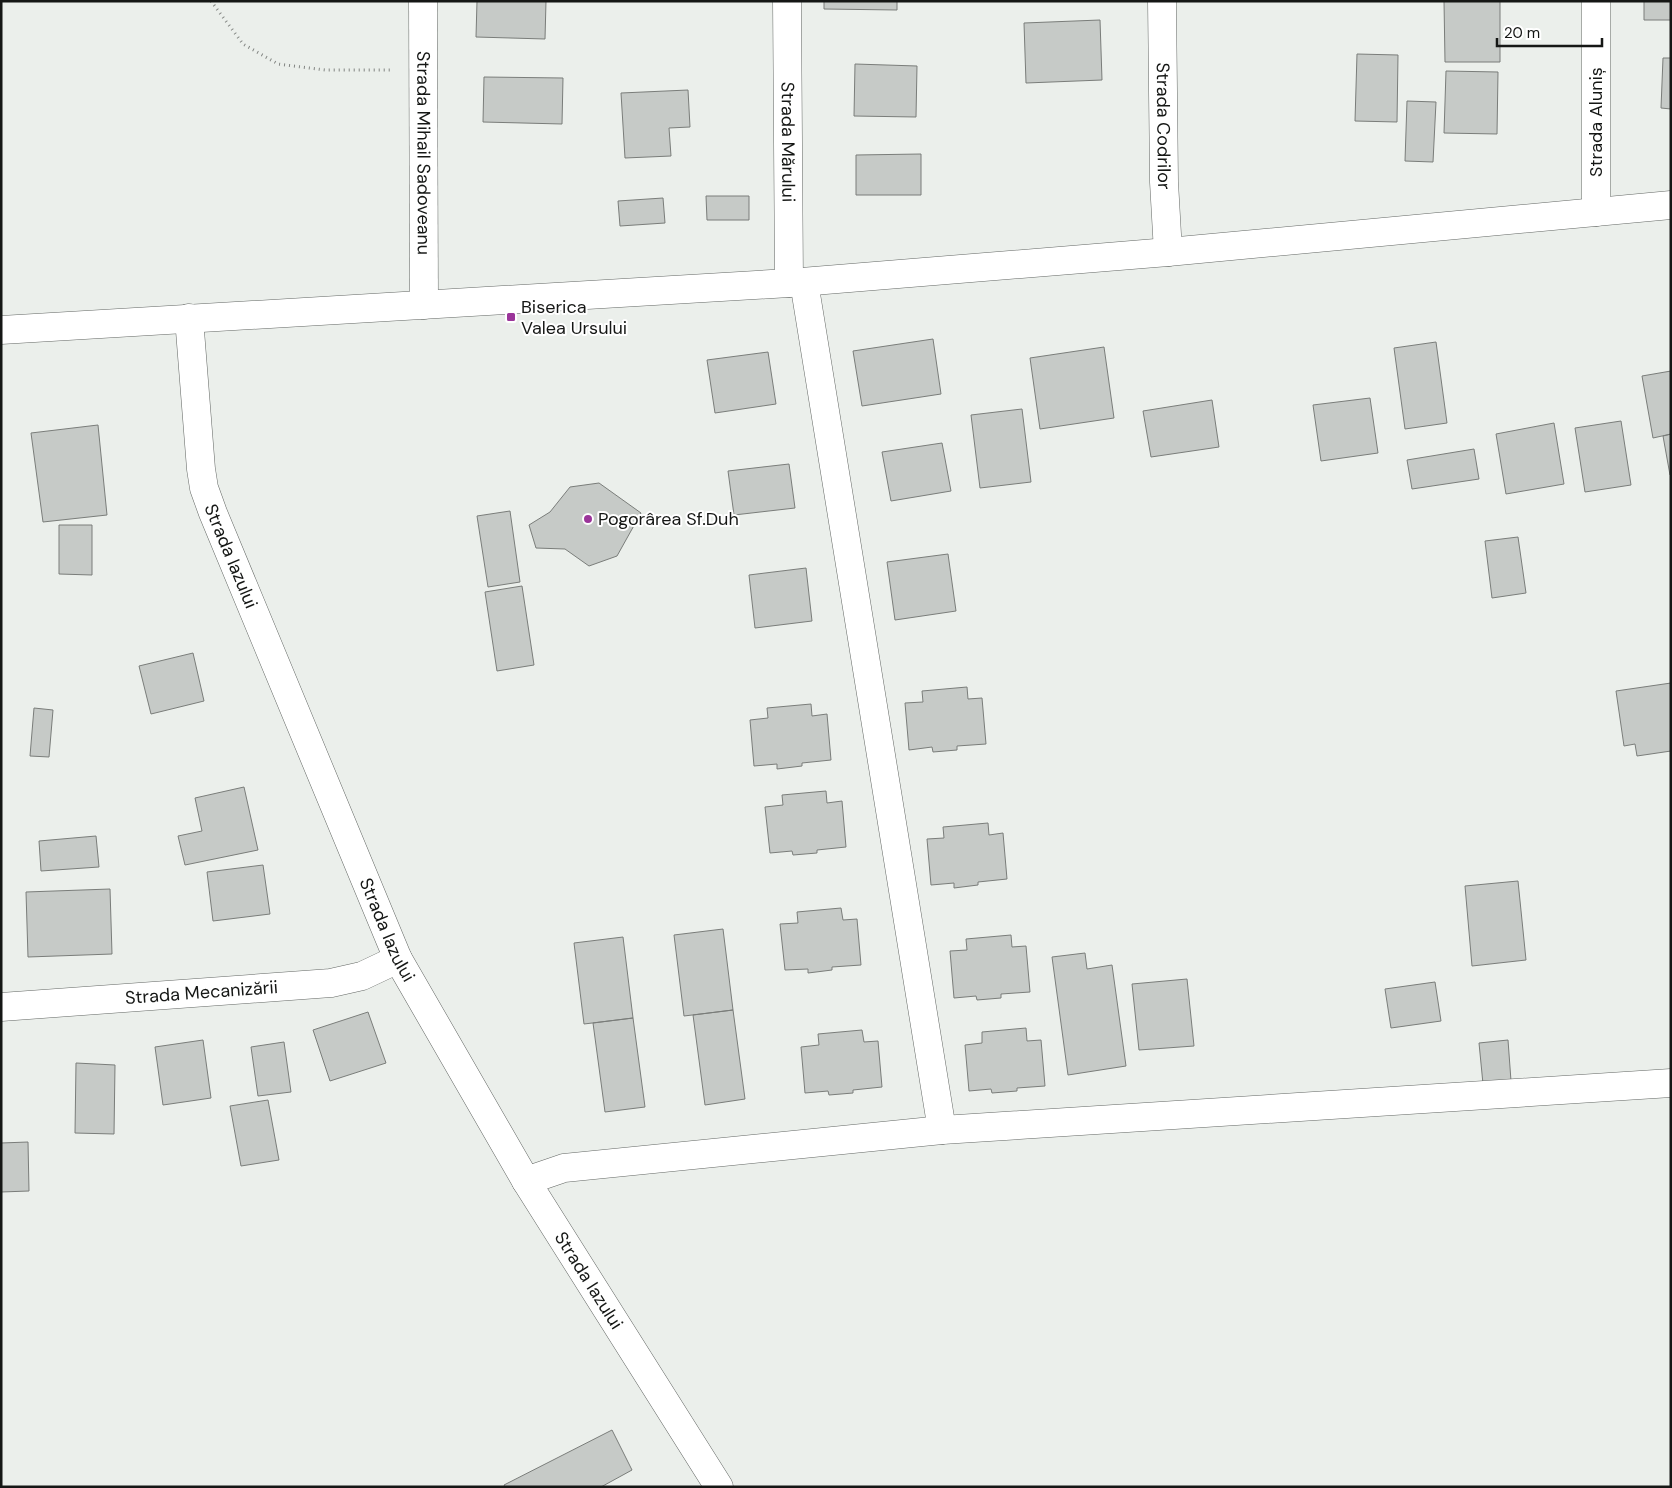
<svg xmlns="http://www.w3.org/2000/svg" width="1672" height="1488" viewBox="0 0 1672 1488" font-family="'DM Sans',sans-serif">
	<rect width="100%" height="100%" fill="#ebefeb"/>
	<path fill="#c6cac7" stroke="#7a7d7a" d="M477 1H546L545 39 476 37Z
		M824 1H897V10L824 9Z
		M1444 1H1500V62H1445Z
		M1644 1H1671V20H1644Z
		M1100 20 1102 80 1026 83 1024 23Z
		M1357 54 1398 55 1397 122 1355 121Z
		M1663 58H1671V109L1661 108Z
		M855 64 917 66 916 117 854 116Z
		M1446 71 1498 72 1497 134 1444 133Z
		M484 77 563 78 562 124 483 122Z
		M688 90 690 127 669 128 671 156 625 158 621 93Z
		M1407 101 1436 102 1433 162 1405 161Z
		M921 154V195H856V155Z
		M706 196H749V220H707Z
		M663 198 665 223 620 226 618 201Z
		M933 339 941 394 862 406 853 351Z
		M1436 342 1447 423 1405 429 1394 348Z
		M1104 347 1114 418 1040 429 1030 358Z
		M768 352 776 404 715 413 707 360Z
		M1671 371V434L1653 438 1642 376Z
		M1370 398 1378 453 1321 461 1313 405Z
		M1212 400 1219 447 1151 457 1143 411Z
		M1022 409 1031 482 980 488 971 415Z
		M1621 421 1631 485 1585 492 1575 428Z
		M1554 423 1564 484 1506 494 1496 434Z
		M98 425 107 515 43 522 31 433Z
		M1671 434V475H1670L1663 436Z
		M942 443 951 491 891 501 882 452Z
		M1474 449 1479 479 1412 489 1407 460Z
		M789 464 795 508 734 515 728 471Z
		M599 483 641 513 617 556 589 566 565 549 536 548 529 525 550 512 570 487Z
		M510 511 520 582 488 587 477 516Z
		M59 525H92V575L59 574Z
		M1518 537 1526 593 1492 598 1485 541Z
		M948 554 956 611 895 620 887 562Z
		M806 568 812 621 755 628 749 575Z
		M522 586 534 665 497 671 485 592Z
		M193 653 204 701 151 714 139 666Z
		M1671 683V751L1637 756 1635 744 1624 746 1616 691Z
		M967 687 968 699 982 698 986 744 957 746V750L933 752 932 747 909 750 905 703 923 702 922 691Z
		M811 704 812 716 827 714 831 760 802 763V766L777 769V764L754 766 750 720 768 718 767 708Z
		M34 708 53 710 49 757 30 756Z
		M244 787 258 850 185 865 178 836 202 831 195 798Z
		M826 791 827 803 842 801 846 847 817 850V853L793 855 792 851 770 853 765 807 783 805 782 795Z
		M988 823 989 835 1003 833 1007 879 978 882V885L954 888V883L931 885 927 839 944 838 943 827Z
		M96 836 99 867 41 871 39 841Z
		M263 865 270 914 213 921 207 872Z
		M1518 881 1526 960 1472 966 1465 886Z
		M110 889 112 954 28 957 26 892Z
		M841 908 843 920 857 919 861 965 832 967V970L808 973V969L785 970 780 924 798 923 797 912Z
		M723 929 733 1010 684 1016 674 935Z
		M1011 935 1012 947 1026 946 1030 992 1001 994V998L977 1000 976 996 954 998 950 951 967 950 966 939Z
		M623 937 633 1018 584 1024 574 943Z
		M1085 953 1087 969 1112 965 1126 1066 1068 1075 1052 957Z
		M1187 979 1194 1046 1139 1050 1132 984Z
		M1435 982 1441 1021 1391 1028 1385 989Z
		M733 1010 745 1099 705 1105 693 1015Z
		M368 1012 386 1063 330 1081 313 1030Z
		M633 1018 645 1107 605 1112 593 1023Z
		M1026 1028 1027 1041 1041 1040 1045 1086 1017 1088V1091L992 1093 991 1089 969 1091 965 1045 982 1043V1032Z
		M862 1030 864 1042 878 1041 882 1087 853 1090V1093L829 1095 828 1091 805 1093 801 1047 819 1045 818 1034Z
		M203 1040 211 1098 163 1105 155 1047Z
		M1508 1040 1511 1081 1483 1084 1479 1043Z
		M284 1042 291 1092 258 1096 251 1047Z
		M76 1063 115 1065 114 1134 75 1133Z
		M268 1100 279 1160 241 1166 230 1106Z
		M28 1142 29 1191 1 1192V1143Z
		M612 1430 632 1470 601 1487H505L504 1485Z"/>
	<g fill="none" stroke-linecap="round" stroke-linejoin="round">
		<defs>
			<g id="minor">
				<path id="s1" d="M423 1 424 305"/>
				<path id="s2" d="M787 1 789 283"/>
				<path id="s3" d="M1162 1 1164 182 1168 252"/>
				<path d="M1596 212V1"/>
				<path d="M804 282 942 1130"/>
				<path id="s4" d="M189 318 201 469 204 488 213 513 398 959 526 1181 719 1487"/>
				<path id="s5" d="M1 1007 331 983 362 976 398 959"/>
				<path d="M526 1181 564 1168 942 1130 1671 1083"/>
			</g>
			<path id="secondary" d="M1 330 789 283 1168 252 1671 205"/>
		</defs>
		<use href="#minor" stroke="#646865" stroke-width="29"/>
		<use href="#secondary" stroke="#646865" stroke-width="29"/>
		<path stroke="#838683" stroke-width="3" stroke-dasharray="1 4" stroke-linecap="butt" d="M211 1 243 44 278 64 325 70H391"/>
		<use href="#minor" stroke="#fff" stroke-width="28"/>
		<use href="#secondary" stroke="#fff" stroke-width="28"/>
	</g>
	<g fill="#9b359a" stroke="#fff" stroke-width="2">
		<rect x="506" y="312" width="10" height="10" rx="2.5"/>
		<circle cx="588" cy="519" r="5"/>
	</g>
	<g text-anchor="middle" dominant-baseline="central" stroke-width="4" stroke-linejoin="round" paint-order="stroke">
		<g font-size="18" fill="#151715" stroke="#fff">
			<text transform="translate(1596 122) rotate(-90)">Strada Aluniș</text>
			<text stroke="none"><textPath href="#s3" startOffset="125">Strada Codrilor</textPath></text>
			<text stroke="none"><textPath href="#s2" startOffset="141">Strada Mărului</textPath></text>
			<text stroke="none"><textPath href="#s1" startOffset="152">Strada Mihail Sadoveanu</textPath></text>
			<text stroke="none"><textPath href="#s4" startOffset="244">Strada Iazului</textPath></text>
			<text stroke="none"><textPath href="#s4" startOffset="649">Strada Iazului</textPath></text>
			<text stroke="none"><textPath href="#s5" startOffset="201">Strada Mecanizării</textPath></text>
			<text stroke="none"><textPath href="#s4" startOffset="1054">Strada Iazului</textPath></text>
		</g>
		<g font-size="18" fill="#151715" stroke="#fff" text-anchor="start">
			<text x="521" y="307">Biserica<tspan x="521" dy="21">Valea Ursului</tspan></text>
			<text x="598" y="519">Pogorârea Sf.Duh</text>
		</g>
	</g>
	<rect width="1672" height="1488" fill="none" stroke="#151715" stroke-width="5"/>
	<path d="M1497 38v8h105v-8" fill="none" stroke="#151715" stroke-width="2.5"/>
	<text x="1504" y="38" font-size="15" fill="#151715" stroke="#ffffff" stroke-width="4" paint-order="stroke">20 m</text>
</svg>
